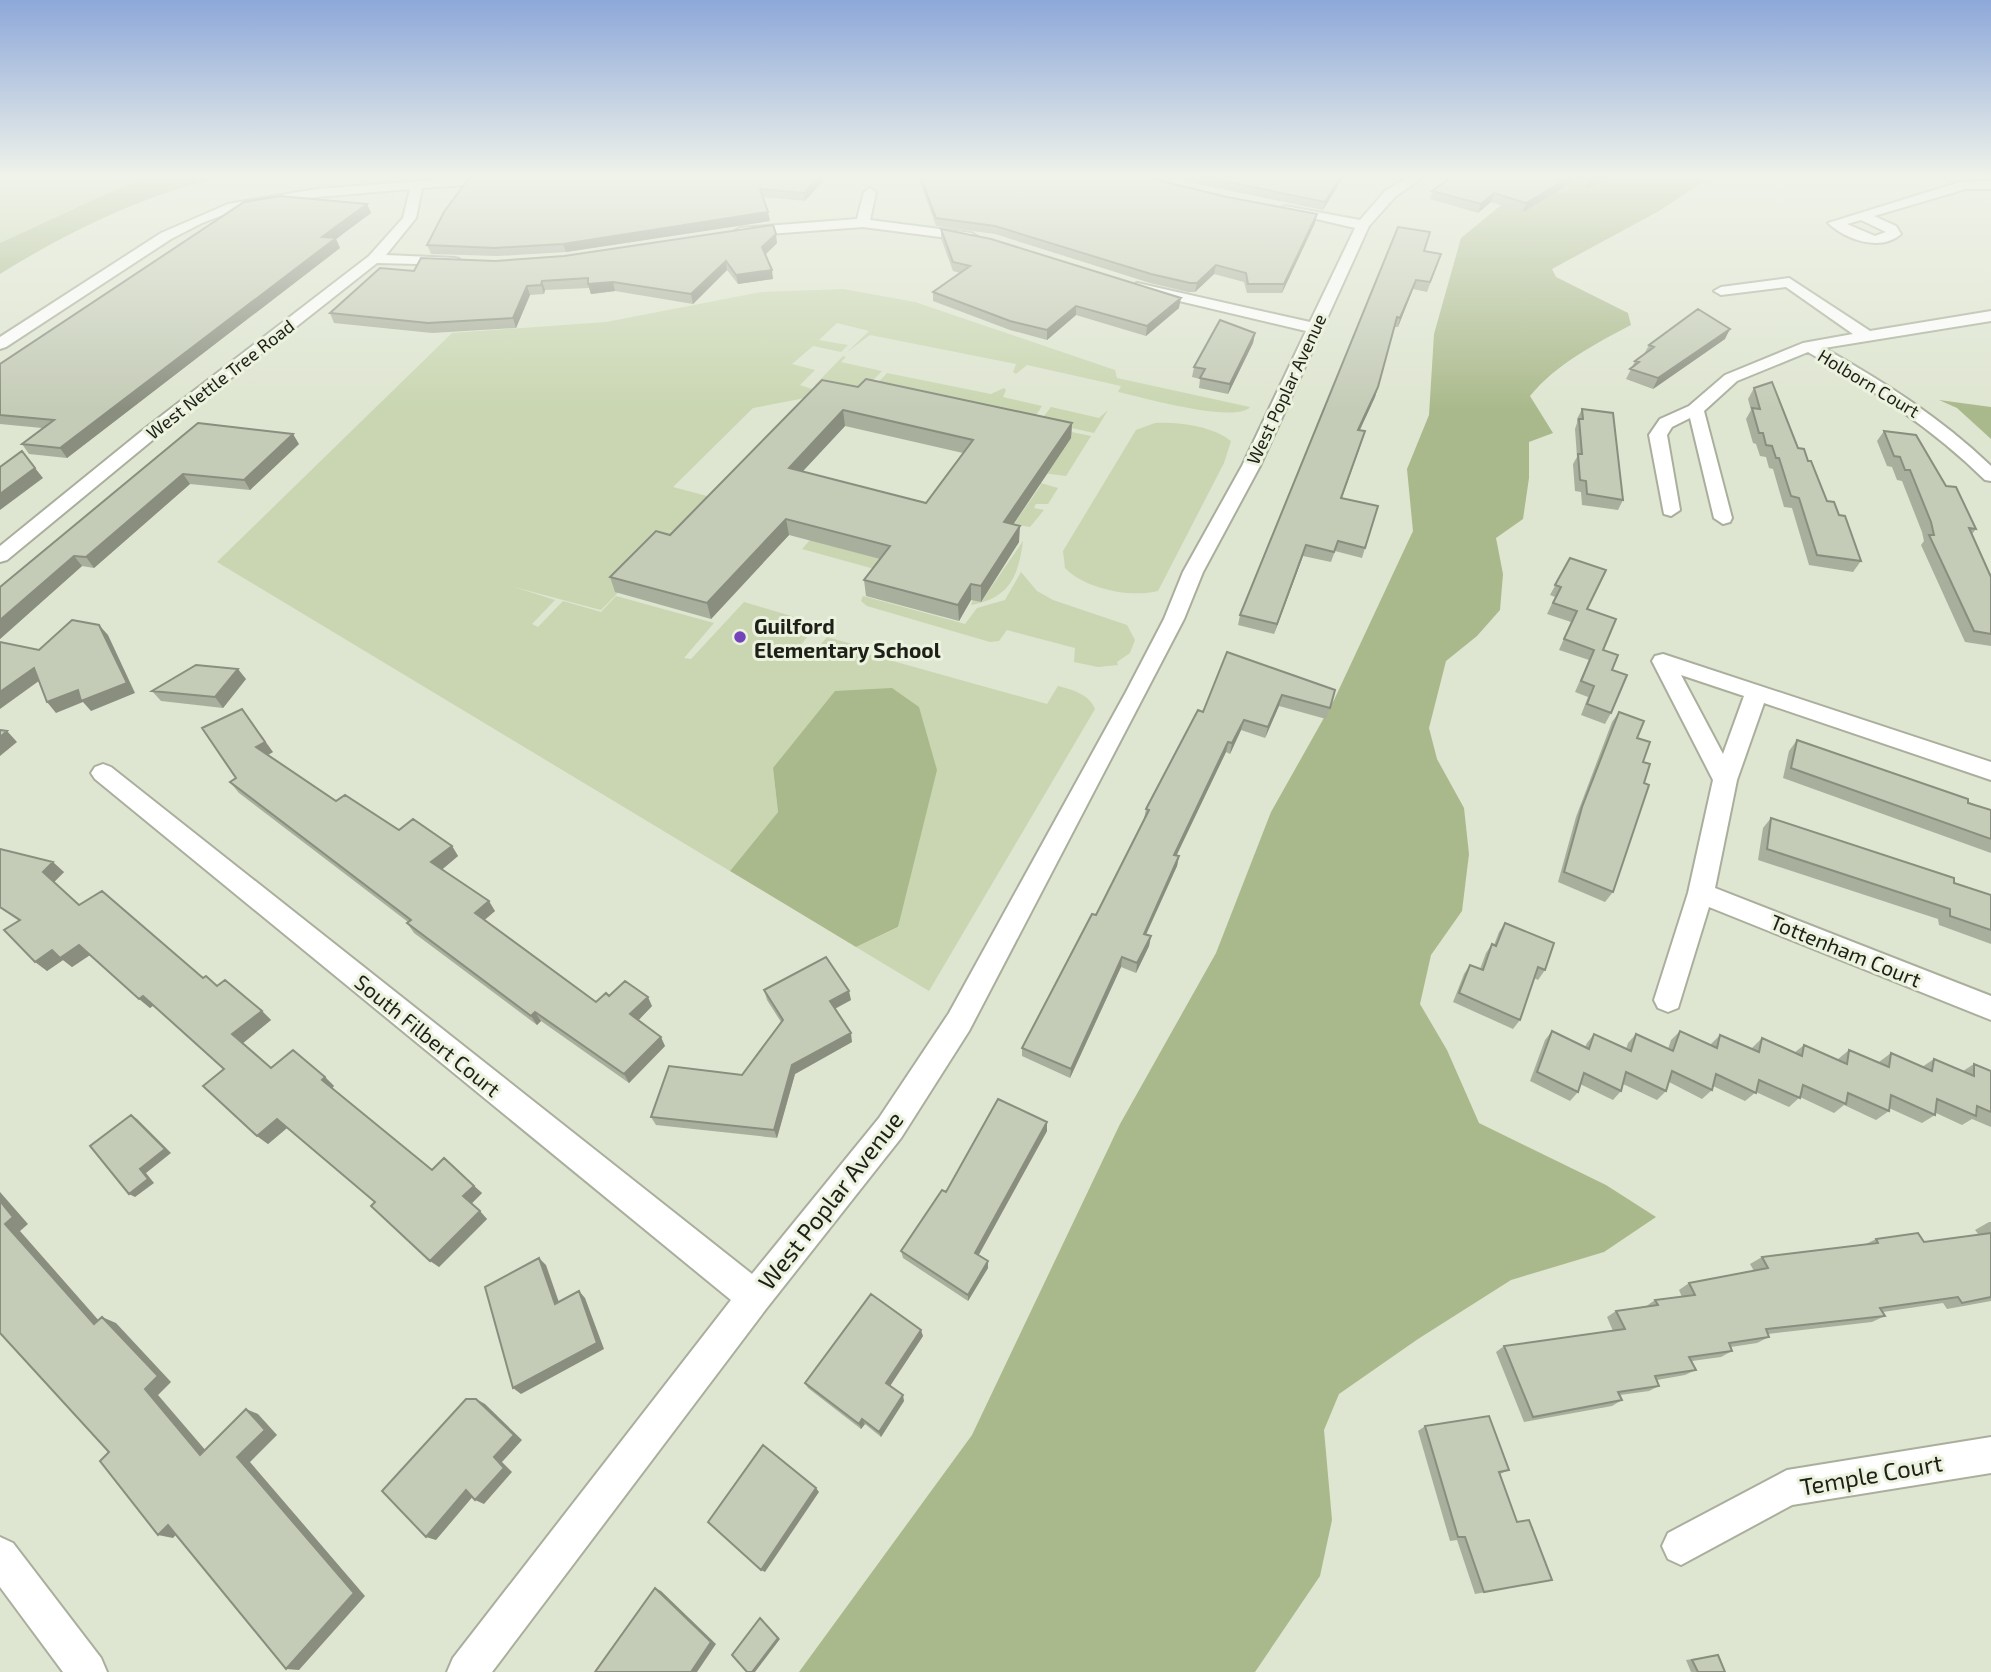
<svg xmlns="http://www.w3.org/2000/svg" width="1991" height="1672" viewBox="0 0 1991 1672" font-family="'Exo 2',sans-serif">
	<rect width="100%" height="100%" fill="#dee5d0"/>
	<path fill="#c9d6b1" d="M0 176H145L0 243Z
		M843 289 915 302 1115 370 1117 378 1250 407C1236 424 1141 397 1118 392L1121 386 1027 365 1016 374 1013 372 1016 364 870 335 846 353 869 331 837 323 819 340 848 345 841 352 813 346 792 364 815 370 800 385 826 394 753 408 673 487 722 500 680 533 663 529 677 533 601 610 514 587 555 600 532 624 538 627 563 601 601 612 616 596 714 623 684 658 691 659 744 602 811 622 818 629 811 632 801 645 816 650 827 637 866 648 864 653 1047 704 1058 686C1073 690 1089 694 1095 709L929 991 856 947 899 927 773 768 778 812 730 871 217 562 452 333 606 322 761 292Z
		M843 356 846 357 841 362 882 371 857 397 820 389 815 385Z
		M887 373 991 394 1004 388 1006 390 1003 397 1042 406 1033 420 875 386Z
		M1051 407 1099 418 1108 410 1094 433 1040 421Z
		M1155 423C1179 422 1212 426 1231 441L1224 463 1158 591C1131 598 1085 589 1065 568L1063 551 1136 430Z
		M1038 425 1091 436 1066 476 1043 473Z
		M1020 477 1058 488 1048 504H1036L1034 508 1044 510 1030 527 1014 524 1041 485 1018 479Z
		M810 540 892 562 878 570 802 549Z
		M1023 541C1018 578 1009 598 971 605L973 600 981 602Z
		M1021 572 1037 591 1053 600 1127 625 1135 640 1130 653 1117 662 1118 665 1098 667 1074 662 1075 648 1007 630 999 641 990 642 867 606 861 601 863 596 965 624 977 608 1005 600Z"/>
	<path fill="#aab98b" d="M145 176H225C146 194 69 231 0 274V243Z
		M1576 176H1712L1659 211 1552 269 1556 277 1628 313 1631 325C1595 344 1556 364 1530 396L1553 433 1529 442V478L1523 519 1496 538 1503 574 1500 610 1477 636 1446 661 1429 728 1437 759 1464 808 1469 854 1462 911 1431 955 1420 1004 1447 1050 1479 1123 1606 1185 1656 1217 1604 1252 1511 1280 1418 1339 1339 1394 1324 1430 1332 1520 1320 1576 1255 1672H799L972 1435 1120 1124 1216 953 1271 812 1334 700 1413 531 1407 469 1429 415 1434 334 1461 238 1511 197Z
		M1939 400 1991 407V439L1957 408Z
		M892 688 919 707 937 770 898 927 856 947 730 871 778 812 773 768 835 691Z"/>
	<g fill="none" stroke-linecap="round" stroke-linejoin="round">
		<defs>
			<path id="street" d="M487 176H535L529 180 422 188 416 218 386 255 454 258 459 259V265L377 263 155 438 7 560 0 562V546L143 430 369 256 403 218 410 189 317 197 236 210 202 223 171 239 6 347 0 349V337L161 233 228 204 317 189Z
				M1410 176H1424L1395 197 1369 226 1260 466 1203 572 1184 619 969 1031 901 1138 766 1309 492 1672H447L453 1658 731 1300 95 779 91 773 95 767 103 764 111 767 752 1274 879 1118 949 1013 1126 692 1164 619 1183 572 1242 466 1306 331 1137 291 1130 287 1137 283 1310 322 1355 228 1278 210 1285 206 1360 220 1385 191Z
				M1991 181V189H1966L1874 216 1896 226 1901 234C1881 252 1846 240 1828 223L1960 182ZM1861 220 1886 232 1875 236 1847 224Z
				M870 188 876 192 870 220 971 233 978 237 971 241 863 227 740 236 733 232 740 228 857 219 864 192Z
				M1789 278 1870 331 1991 311V321L1824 348C1884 382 1941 418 1991 466V481L1985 480C1932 428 1872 389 1808 352L1737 381 1704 411 1732 518 1730 522 1723 524 1714 518 1690 418 1672 427 1667 435 1680 510 1671 516 1664 514 1649 435 1660 419 1689 406 1725 375 1803 343 1853 334 1786 287 1721 295 1714 291 1721 287Z
				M1663 654 1991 762V780L1764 703 1737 780 1715 888 1991 996V1020L1709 907 1678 1008 1668 1012 1658 1008 1654 1000 1688 893 1713 780 1652 661 1655 656ZM1681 675 1744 696 1723 754Z
				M1991 1437V1473L1792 1505 1681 1565 1668 1559 1662 1546 1668 1533 1787 1470Z
				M0 1537 13 1543 101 1658 107 1672H63L0 1587Z"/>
		</defs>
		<use href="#street" stroke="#a9af9c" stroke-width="4"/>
		<use href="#street" fill="#fff" fill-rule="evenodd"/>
	</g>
	<path fill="#a9af9d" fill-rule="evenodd" d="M508 176 824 180 805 201 763 197 770 221 566 252 498 256 431 254 427 245Z
		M901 176H1141L1227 197 1317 214 1315 223 1282 293H1247L1244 282 1214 274 1195 292H1188L1150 283 995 234 936 226 919 179Z
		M1159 176H1364L1355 180 1344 176 1323 210Z
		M1440 176H1612L1586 189 1569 184 1523 212 1491 202 1478 213 1430 199 1432 191 1449 179Z
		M367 204 371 213 336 239 340 248 67 458 29 454 22 444 42 428 0 424V364Z
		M941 229 1179 308 1146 336 1076 315 1047 340 1010 330 933 301V292L960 273 953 271 941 238Z
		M777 243 765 254 773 279 738 284 727 270 693 304 615 291 591 294 589 288 545 290 544 294 530 295 516 328 432 333 334 323 330 313 414 271 495 261Z
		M1424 251 1438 263 1427 292 1413 289 1398 327H1394L1375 397 1360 430 1362 441 1342 498 1378 506 1362 558 1335 551 1331 562 1303 556 1274 634 1238 625 1240 615Z
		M1255 333 1253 343 1228 394 1199 388 1200 379 1192 377 1194 367Z
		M1725 339 1653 389 1626 379 1635 361 1644 354 1649 345Z
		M858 387 1072 423 1071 438 1013 525 1019 542 981 602 971 600 959 621 866 596 864 580 880 559 789 535 711 619 615 592 610 577 670 535ZM845 426 963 453 926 503 802 472Z
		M1754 388 1808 461 1827 501 1839 515 1861 561 1853 572 1809 565 1792 508 1784 507 1773 469 1769 468 1766 457 1760 456 1756 444 1753 443 1746 419 1751 410 1748 399Z
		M1582 409 1623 500 1618 510 1582 505 1581 492 1575 491 1573 464 1577 457 1575 429 1577 423V419Z
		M198 423 299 444 250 490 190 484 94 568 82 566 0 639V587Z
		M1884 431 1946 486 1976 529 1972 534 1991 577V646L1965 642 1921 545 1924 541 1922 532 1902 481 1897 480 1892 467 1887 466 1877 441Z
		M1570 558 1587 609 1612 670 1611 713 1605 724 1581 715 1588 697 1575 692 1589 660 1559 650 1571 622 1547 614 1555 597 1550 595Z
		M1227 652 1330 708 1326 719 1279 706 1265 738 1241 730 1230 754 1226 752 1176 855 1179 856 1177 866 1146 935 1151 936 1149 946 1136 973 1121 967 1070 1078 1022 1056V1048L1096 915 1145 819H1144L1146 809 1203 712Z
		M246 679 223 708 161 701 152 691Z
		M1619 712 1637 738 1643 762 1644 783 1613 892 1605 902 1558 882 1576 817 1612 722Z
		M202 728 273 752 268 755 336 801 399 830 452 846 458 856 442 869 495 911 484 920 596 1002 609 996 652 1006 638 1020 665 1046 629 1083 541 1021 537 1025 414 933 407 923 408 922 239 793 230 782 236 778Z
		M1797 740 1991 810V853L1783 778 1789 751Z
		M1771 818 1991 895V944L1939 925 1938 919 1758 860 1763 828Z
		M0 849 64 872 54 882 79 905 203 978 262 1011 271 1020 242 1043 271 1068 325 1077 334 1086 332 1088 432 1170 474 1186 482 1193 471 1204 487 1219 439 1267 375 1202 287 1128 268 1144 257 1136 224 1069 154 1005 150 1008 90 955 72 967 63 960 47 971 19 921 0 908Z
		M1505 923 1545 970 1538 980 1534 978 1520 1020 1513 1029 1453 1002 1464 974 1470 965 1480 969 1486 953 1492 944 1494 945 1499 932Z
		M764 990 851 1000 835 1009 852 1042 795 1074 777 1138 656 1125 651 1117 742 1075 781 1022 767 1000Z
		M1552 1031 1585 1047 1587 1043 1594 1034 1626 1049 1628 1043 1636 1034 1668 1049 1671 1040 1680 1031 1710 1045 1720 1035 1751 1049 1762 1038 1794 1053 1804 1045 1837 1060 1849 1050 1879 1062 1891 1053 1922 1067 1934 1059 1963 1071 1974 1064 1991 1071V1127L1972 1119 1962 1125 1936 1113 1935 1115 1922 1123 1889 1108V1111L1876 1120 1844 1105 1834 1113 1800 1097 1789 1107 1756 1092 1745 1101 1713 1086 1712 1090 1702 1099 1669 1082 1666 1091 1657 1100 1623 1084 1621 1091 1613 1100 1580 1084 1578 1092 1570 1101 1530 1081 1545 1040Z
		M1047 1122V1131L978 1255 988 1261V1268L968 1301 903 1258 901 1251 946 1192Z
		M1989 1222H1991V1301L1947 1309 1943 1303 1883 1312 1885 1316 1872 1322 1768 1334 1769 1337 1757 1343 1731 1347 1732 1351 1721 1357 1692 1361 1696 1370 1685 1375 1657 1380 1659 1386 1649 1391 1620 1395 1622 1400 1612 1406 1524 1422 1496 1352 1504 1346 1613 1331 1607 1317 1616 1311 1645 1307 1655 1300 1682 1297 1679 1290 1689 1283 1754 1271 1750 1264 1762 1257 1866 1244 1876 1239 1924 1242 1979 1235 1975 1230Z
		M923 1336 890 1386 904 1401 881 1437 865 1424 861 1429 808 1388 805 1383Z
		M1425 1426 1509 1470 1500 1474 1517 1522 1552 1580 1475 1594 1457 1540 1450 1541 1418 1431Z
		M1718 1655 1725 1672H1691L1686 1660Z"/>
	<path fill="#898e7f" d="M820 176H847L824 180 805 201 804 193Z
		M1341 176H1344L1323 210 1325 202Z
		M1356 176H1364L1355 180Z
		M1572 176 1569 184 1523 212 1526 203Z
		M1599 176H1612L1586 189 1589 181Z
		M1494 193 1491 202 1478 213 1481 204Z
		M367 204 371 213 336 239 340 248 67 458 60 448 322 237Z
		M768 212 770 221 566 252 563 244Z
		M1317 214 1315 223 1282 293 1284 284Z
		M776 234 777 243 764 256 762 247Z
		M726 261 727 270 693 304 691 294Z
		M1216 265 1214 274 1195 292 1197 283Z
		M772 270 773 279 738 284 736 275Z
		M1416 280 1413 289 1398 327 1400 318Z
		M542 281 545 290 544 294 541 285Z
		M613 282 615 291 591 294 588 284Z
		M527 286 530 295 516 328 513 318Z
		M1181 298 1179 308 1146 336 1147 326Z
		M1076 306V315L1047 340V330Z
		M1730 329 1725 339 1653 389 1658 378Z
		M1255 333 1253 343 1228 394 1230 384Z
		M1378 387 1375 397 1355 440 1358 430Z
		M843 410 845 426 791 484 789 468Z
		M1072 423 1071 438 1004 538V522Z
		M1365 431 1362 441 1338 508 1341 498Z
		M293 434 299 444 250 490 244 480Z
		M35 468 43 478 0 510V494Z
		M183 474 190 484 94 568 86 557Z
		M786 519 789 535 711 619 707 603Z
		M1020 526 1019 542 981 602V586Z
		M1306 545 1303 556 1274 634 1277 624Z
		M74 556 82 566 0 639V620Z
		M971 584V600L959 621 958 605Z
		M99 625 108 635 135 693 91 711 83 702 56 713 47 702Z
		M34 668 43 678 0 709V692Z
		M238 669 246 679 223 708 215 697Z
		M1282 695 1279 706 1265 738 1268 727Z
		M242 709 273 752 264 757 256 747Z
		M1244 720 1241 730 1230 754 1232 743Z
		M7 731 17 742 0 756V737Z
		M1228 742 1226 752 1172 865 1174 855Z
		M452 846 458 856 438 873 431 862Z
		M1179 856 1177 866 1142 943 1144 934Z
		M53 862 64 872 54 882 43 872Z
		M489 901 495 911 481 923 475 913Z
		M1151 936 1149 946 1136 973 1137 963Z
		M79 945 90 955 72 967 63 960 47 971 35 962 52 950Z
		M1122 957 1121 967 1070 1078 1071 1069Z
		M849 991 851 1000 832 1010 830 1001Z
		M143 996 154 1005 150 1008 139 999Z
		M648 997 652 1006 635 1024 630 1014Z
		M262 1011 271 1020 242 1044 232 1034Z
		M535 1012 541 1021 537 1025 531 1016Z
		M851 1033 852 1042 795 1074 777 1138 774 1130 792 1065Z
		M661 1037 665 1046 629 1083 624 1074Z
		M325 1077 334 1086 331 1089 322 1080Z
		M131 1115 137 1119 171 1153 146 1173 154 1183 135 1197 129 1194 140 1169Z
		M277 1119 287 1128 268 1144 257 1136Z
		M1047 1122V1131L976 1260 975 1253Z
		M474 1186 482 1193 471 1204 463 1196Z
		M0 1192 28 1224 20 1231 108 1331 94 1324 5 1224 0 1201Z
		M480 1211 487 1219 439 1267 430 1261Z
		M539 1258 546 1265 562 1311 555 1304Z
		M988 1261V1268L968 1301V1295Z
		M579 1291 585 1298 604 1349 521 1394 513 1388Z
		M102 1317 116 1323 171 1382 158 1395 213 1459 200 1455 145 1389Z
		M921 1330 923 1336 888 1389 886 1383Z
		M903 1395 904 1401 881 1437 879 1432Z
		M476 1399 485 1404 522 1440 502 1462 512 1472 484 1504 475 1500 494 1457Z
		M246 1409 258 1414 277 1435 250 1462 365 1596 299 1670 286 1669 237 1457Z
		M862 1419 865 1424 861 1429 859 1424Z
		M816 1488 819 1492 765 1572 761 1570Z
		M466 1490 475 1494 436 1540 426 1537Z
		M168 1525 182 1528 173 1538 158 1535Z
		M655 1588 661 1591 716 1644 697 1672H691Z
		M760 1618 780 1639 755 1672H752Z"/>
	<path fill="#c4cbb6" stroke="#898e7f" stroke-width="2" fill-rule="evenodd" d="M508 176H820L804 193 760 189 768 212 563 244 495 248 427 245 444 212 469 178Z
		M920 176H1141L1227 197 1317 214 1284 284H1248L1246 273 1216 265 1197 283H1190L1151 274 995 226 936 218Z
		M1199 176H1341L1325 202Z
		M1453 176H1571L1526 203 1494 193 1481 204 1432 191Z
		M1573 176H1599L1589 181Z
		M280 196 367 204 322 237 336 238 60 448 22 444 54 420 0 415V364L244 202Z
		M773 225 776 234 762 247 772 270 736 275 726 261 691 294 613 282 588 284V278L542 281 541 285 527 286 513 318 428 323 330 313 380 268 414 271 421 258 495 261 564 256Z
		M1398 227 1430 232 1424 251 1441 254 1430 282 1416 280 1400 318 1397 317 1378 387 1358 430 1365 431 1341 498 1378 506 1365 548 1338 541 1334 552 1306 545 1277 624 1240 615Z
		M941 229 991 239 1181 298 1147 326 1076 306 1047 330 1010 321 933 292 970 266 953 262Z
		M1698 309 1730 329 1658 378 1630 369 1639 362 1635 361 1654 347 1649 345Z
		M1220 320 1255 333 1230 384 1200 378 1205 369 1194 367Z
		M866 379 1072 423 1004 522 1020 526 981 586 971 584 958 605 864 580 890 546 786 519 707 603 610 577 656 531 670 535 822 380 858 387ZM843 410 973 440 926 503 789 468Z
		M1772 382 1798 448 1804 449 1808 461H1811L1827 501 1834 502 1839 515 1845 516 1861 561 1817 555 1799 498 1791 496 1779 458H1776L1772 446 1766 445 1763 433H1759L1752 408 1760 409 1754 388Z
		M1582 409 1613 413 1623 500 1587 494 1586 481 1580 480 1578 454H1582L1579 419H1583Z
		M198 423 293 434 244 480 183 474 86 557 74 556 0 620V587Z
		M1884 431 1916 435 1946 486 1956 487 1976 529 1969 528 1991 577V634L1974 631 1929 535H1934L1931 522 1910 470H1905L1900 457 1894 456Z
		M22 451 35 468 0 494V467Z
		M1570 558 1606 570 1587 609 1616 619 1603 650 1618 655 1612 670 1627 675 1611 713 1587 704 1594 686 1581 681 1594 650 1564 639 1577 611 1553 603 1561 587 1555 585Z
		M72 620 99 625 127 683 81 701 78 690 47 702 34 668 0 692V642L39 650Z
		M1227 652 1335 690 1330 708 1282 695 1268 727 1244 720 1232 743 1228 742 1174 855 1179 856 1144 934 1151 936 1137 963 1122 957 1071 1069 1022 1048 1092 914 1096 915 1149 810 1146 809 1198 710 1203 712Z
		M196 665 238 669 215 697 152 691Z
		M242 709 265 742 256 747 336 801 345 795 399 830 413 819 452 846 431 862 489 901 475 913 596 1002 606 993 609 996 625 981 648 997 630 1014 661 1037 624 1074 535 1012 531 1016 407 923 411 920 230 782 236 778 202 728Z
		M1619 712 1644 721 1637 738 1650 742 1643 762 1650 764 1644 783 1649 785 1613 892 1564 872 1582 807Z
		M0 730 7 731 0 737Z
		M1797 740 1968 799V803L1991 810V839L1791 768Z
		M1771 818 1954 878V883L1991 895V930L1950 916V909L1767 849Z
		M0 849 53 862 43 872 79 905 102 891 203 978 206 976 217 986 225 980 262 1011 232 1034 271 1068 293 1050 325 1077 322 1080 432 1170 444 1158 474 1186 463 1196 480 1211 430 1261 371 1206 375 1202 277 1119 257 1136 203 1086 224 1069 143 996 139 999 79 945 60 958 52 950 35 962 4 930 20 920 0 907Z
		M1505 923 1554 943 1545 970 1538 967 1520 1020 1459 993 1470 965 1483 970 1492 944 1496 946Z
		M826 957 849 991 830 1001 851 1033 792 1065 774 1130 651 1117 669 1066 742 1075 783 1020 764 990Z
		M1552 1031 1589 1049 1594 1034 1631 1051 1636 1034 1673 1051 1680 1031 1717 1048 1720 1035 1759 1052 1762 1038 1802 1056 1804 1045 1847 1064 1849 1050 1889 1067 1891 1053 1932 1071 1934 1059 1974 1076V1064L1991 1071V1112L1977 1106 1976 1116 1937 1099 1935 1115 1891 1095 1889 1111 1848 1093 1846 1104 1803 1085 1800 1098 1759 1080 1756 1093 1716 1074 1712 1090 1672 1071 1666 1091 1626 1072 1621 1091 1584 1073 1578 1092 1537 1072Z
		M998 1099 1047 1122 975 1253 988 1261 968 1295 901 1251 942 1190 946 1192Z
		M131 1115 165 1149 140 1169 148 1179 129 1194 90 1146Z
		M0 1201 13 1217 5 1224 94 1324 102 1317 158 1376 145 1389 200 1455 246 1409 265 1430 237 1457 354 1593 286 1669 168 1525 158 1535 100 1461 109 1452 0 1333Z
		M1918 1233 1924 1242 1991 1233V1297L1962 1303 1958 1297 1880 1308 1885 1316 1766 1329 1769 1337 1729 1343 1732 1351 1689 1357 1696 1370 1655 1376 1659 1386 1618 1392 1622 1400 1533 1417 1504 1346 1625 1329 1616 1311 1658 1305 1655 1300 1695 1295 1689 1283 1768 1268 1762 1257 1878 1243 1876 1239Z
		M539 1258 555 1304 579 1291 597 1343 513 1388 485 1287Z
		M871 1294 921 1330 886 1383 903 1395 879 1432 862 1419 859 1424 805 1383Z
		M466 1399H476L514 1435 494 1457 504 1468 475 1500 466 1490 426 1537 382 1491Z
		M1489 1416 1509 1470 1499 1472 1517 1522 1529 1520 1552 1580 1484 1592 1465 1537H1458L1425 1426Z
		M763 1445 816 1488 761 1570 708 1522Z
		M655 1588 711 1642 691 1672H595Z
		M760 1618 778 1638 752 1672H747L732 1655Z
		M1718 1655 1725 1672H1698L1692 1660Z"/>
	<linearGradient id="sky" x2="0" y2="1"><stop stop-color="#8da8d9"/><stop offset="0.43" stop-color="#f0f3ea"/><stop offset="1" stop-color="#f0f3ea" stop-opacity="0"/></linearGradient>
	<rect width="1991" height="410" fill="url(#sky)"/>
	<circle fill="#7544bb" stroke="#ebf2dd" stroke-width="2.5" cx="740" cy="637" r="7"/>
	<g text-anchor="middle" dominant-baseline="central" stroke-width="6" stroke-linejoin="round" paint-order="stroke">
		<g font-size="18" fill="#1d1f18" stroke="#ebf2dd">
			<text transform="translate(220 379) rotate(-38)">West Nettle Tree Road</text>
			<text transform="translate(1869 383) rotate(31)">Holborn Court</text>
			<text transform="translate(1286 389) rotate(-65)">West Poplar Avenue</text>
		</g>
		<g font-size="21" font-weight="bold" fill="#1d1f18" stroke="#ebf2dd" text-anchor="start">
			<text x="754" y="625">Guilford<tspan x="754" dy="24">Elementary School</tspan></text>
		</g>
		<g font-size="21" fill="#1d1f18" stroke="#ebf2dd">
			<text transform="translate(1846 950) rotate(22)">Tottenham Court</text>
			<text transform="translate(428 1035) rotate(39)">South Filbert Court</text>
		</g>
		<g font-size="24" fill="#1d1f18" stroke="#ebf2dd">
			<text transform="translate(830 1200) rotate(-52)">West Poplar Avenue</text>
			<text transform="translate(1871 1474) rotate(-10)">Temple Court</text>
		</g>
	</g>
</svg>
